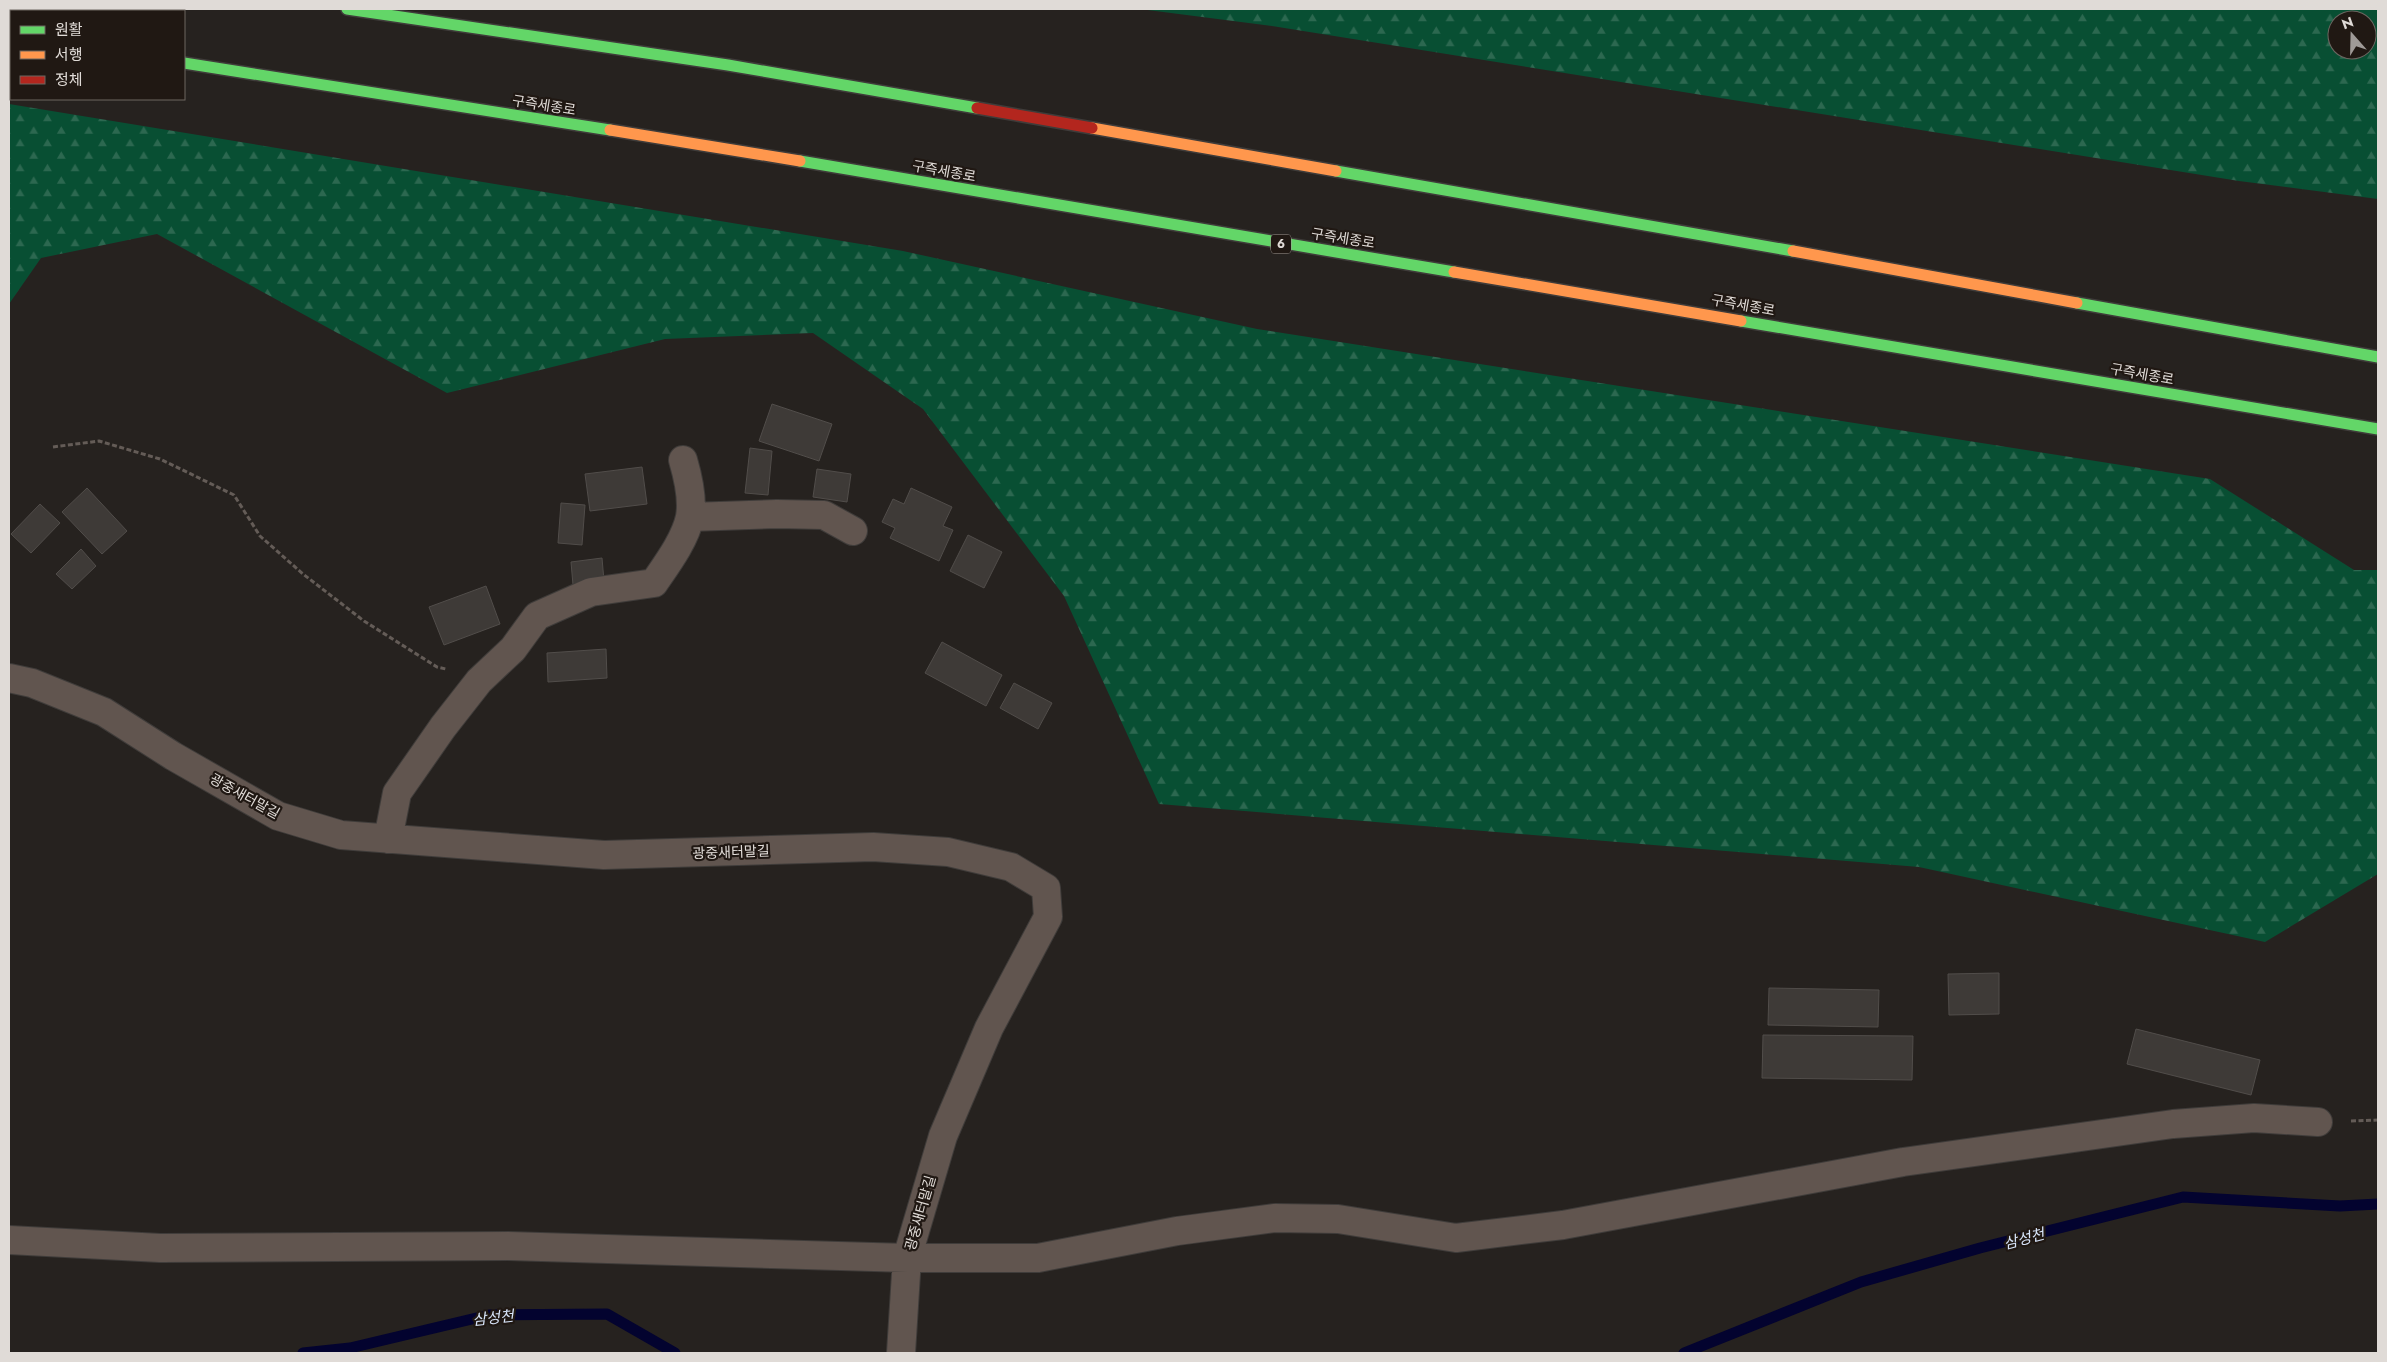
<svg xmlns="http://www.w3.org/2000/svg" width="2387" height="1362" viewBox="0 0 2387 1362" font-family="Jost,'Noto Sans KR',sans-serif">
	<defs>
		<pattern id="forest-firs" width="22" height="20" patternUnits="userSpaceOnUse" patternTransform="scale(1.25)"><rect width="22" height="20" fill="#084f33"/><path d="M5 1l3.5 6h-7zM16 11l3.5 6h-7z" fill="#2c6850"/></pattern>
	</defs>
	<rect width="100%" height="100%" fill="#26221f"/>
	<path fill="url(#forest-firs)" fill-rule="evenodd" d="M1140 9H2378V199L2239 181 1272 26ZM2337 20H2367V50H2337Z
		M9 104 903 251 1257 329 2210 479 2354 570H2378V874L2265 942 1919 867 1159 804 1064 596 923 409 813 333 665 339 447 393 157 234 41 258 9 304Z"/>
	<g fill="none" stroke-linecap="round" stroke-linejoin="round">
		<path stroke="#03032f" stroke-width="11" d="M303 1353 350 1348 489 1315 607 1314 675 1353
			M1684 1353 1861 1282 1980 1248 2183 1197 2340 1206 2378 1204"/>
	</g>
	<path fill="#3e3a37" stroke="#514d4a" d="M772 404 832 424 819 461 759 441Z
		M750 448 772 451 768 495 745 493Z
		M642 467 647 504 590 511 585 474Z
		M817 469 851 474 847 502 813 497Z
		M87 488 127 531 102 554 62 512Z
		M911 488 952 507 943 526 953 530 939 561 890 538 895 528 882 522 893 499 904 504Z
		M561 503 585 505 582 545 558 543Z
		M40 504 60 523 31 553 11 534Z
		M968 535 1002 552 984 588 950 571Z
		M81 549 96 566 72 589 56 574Z
		M602 558 604 581 573 585 571 562Z
		M486 586 500 624 444 645 429 607Z
		M942 642 1002 675 986 706 925 673Z
		M606 649 607 678 548 682 547 653Z
		M1014 683 1052 703 1038 729 1000 708Z
		M1999 973V1014L1949 1015 1948 974Z
		M1769 988 1879 990 1878 1027 1768 1025Z
		M2136 1029 2260 1060 2251 1095 2127 1064Z
		M1763 1035 1913 1036 1912 1080 1762 1078Z"/>
	<g fill="none" stroke-linecap="round" stroke-linejoin="round">
		<defs>
			<path id="street" d="M690 517 777 514 824 515 853 531
				M9 678 32 683 104 712 173 756 278 816 341 835 604 855 873 847 948 852 1011 867 1046 888 1048 917 989 1028 943 1136 907 1258 901 1353
				M388 839 397 793 443 727 479 681 513 649 537 616 591 592 654 583C667 564 685 540 690 517 693 499 688 477 683 460
				M9 1240 160 1248 508 1246 907 1258H1038L1177 1231 1275 1218 1338 1219 1456 1238 1563 1225 1903 1162 2173 1124 2254 1118 2318 1122"/>
			<path id="fast" d="M347 9 728 65 977 108
				M9 41H11
				M184 63 610 130
				M800 161 1454 272
				M1336 171 1793 251
				M2077 303 2378 357
				M1741 321 2378 429"/>
			<path id="slow" d="M1092 128 1336 171
				M610 130 800 161
				M1793 251 2077 303
				M1454 272 1741 321"/>
			<path id="jam" d="M977 108 1092 128"/>
		</defs>
		<use href="#street" stroke="#3f3c3a" stroke-width="30"/>
		<use href="#fast" stroke="#3f3c3a" stroke-width="14"/>
		<use href="#slow" stroke="#3f3c3a" stroke-width="14"/>
		<use href="#jam" stroke="#3f3c3a" stroke-width="14"/>
		<path stroke="#645c57" stroke-width="3" stroke-dasharray="5 2.5" stroke-linecap="butt" d="M53 447 99 441 160 459 234 495 260 536 303 574 364 621 437 667 446 669
			M2351 1121 2378 1120"/>
		<use href="#street" stroke="#61554f" stroke-width="28"/>
		<use href="#fast" stroke="#63d668" stroke-width="11"/>
		<use href="#slow" stroke="#ff974d" stroke-width="11"/>
		<use href="#jam" stroke="#b3261e" stroke-width="11"/>
	</g>
	<g text-anchor="middle" dominant-baseline="central" stroke-width="4.5" stroke-linejoin="round" paint-order="stroke">
		<rect fill="#201813" stroke="#a6a09c" stroke-width="1" x="1271" y="234.5" width="20" height="19" rx="4"/>
		<g font-size="12" font-weight="bold" fill="#e0dbd7">
			<text x="1281" y="244">6</text>
		</g>
		<g font-size="14" fill="#e0dbd7" stroke="#201813">
			<text transform="translate(544 105) rotate(9)">구즉세종로</text>
			<text transform="translate(944 171) rotate(10)">구즉세종로</text>
			<text transform="translate(1343 238) rotate(9)">구즉세종로</text>
			<text transform="translate(1743 305) rotate(10)">구즉세종로</text>
			<text transform="translate(2142 374) rotate(10)">구즉세종로</text>
			<text transform="translate(245 796) rotate(29)">광중새터말길</text>
			<text transform="translate(731 852) rotate(-2)">광중새터말길</text>
			<text transform="translate(920 1213) rotate(-74)">광중새터말길</text>
		</g>
		<g font-size="15" font-style="italic" fill="#d8e5fa" stroke="#201813">
			<text transform="translate(2024 1239) rotate(-15)">삼성천</text>
			<text transform="translate(493 1318) rotate(-6)">삼성천</text>
		</g>
	</g>
	<rect width="2387" height="1362" fill="none" stroke="#e0dbd7" stroke-width="20"/>
	<rect x="10" y="10" width="175" height="90" fill="#201813" stroke="#6d6661"/>
	<rect x="20" y="26" width="25" height="8" fill="#63d668" stroke="#6d6661"/>
	<text x="55" y="35" font-size="15" fill="#e0dbd7">원활</text>
	<rect x="20" y="51" width="25" height="8" fill="#ff974d" stroke="#6d6661"/>
	<text x="55" y="60" font-size="15" fill="#e0dbd7">서행</text>
	<rect x="20" y="76" width="25" height="8" fill="#b3261e" stroke="#6d6661"/>
	<text x="55" y="85" font-size="15" fill="#e0dbd7">정체</text>
	<g transform="translate(2352 35) rotate(340)"><circle r="24" fill="#201813" stroke="#6d6661"/>
	<path d="M0-4L9 19L0 12L-9 19Z" fill="#9f9a97"/>
	<text y="-8" font-size="14" font-weight="bold" text-anchor="middle" fill="#e0dbd7">N</text>
	</g>
</svg>
